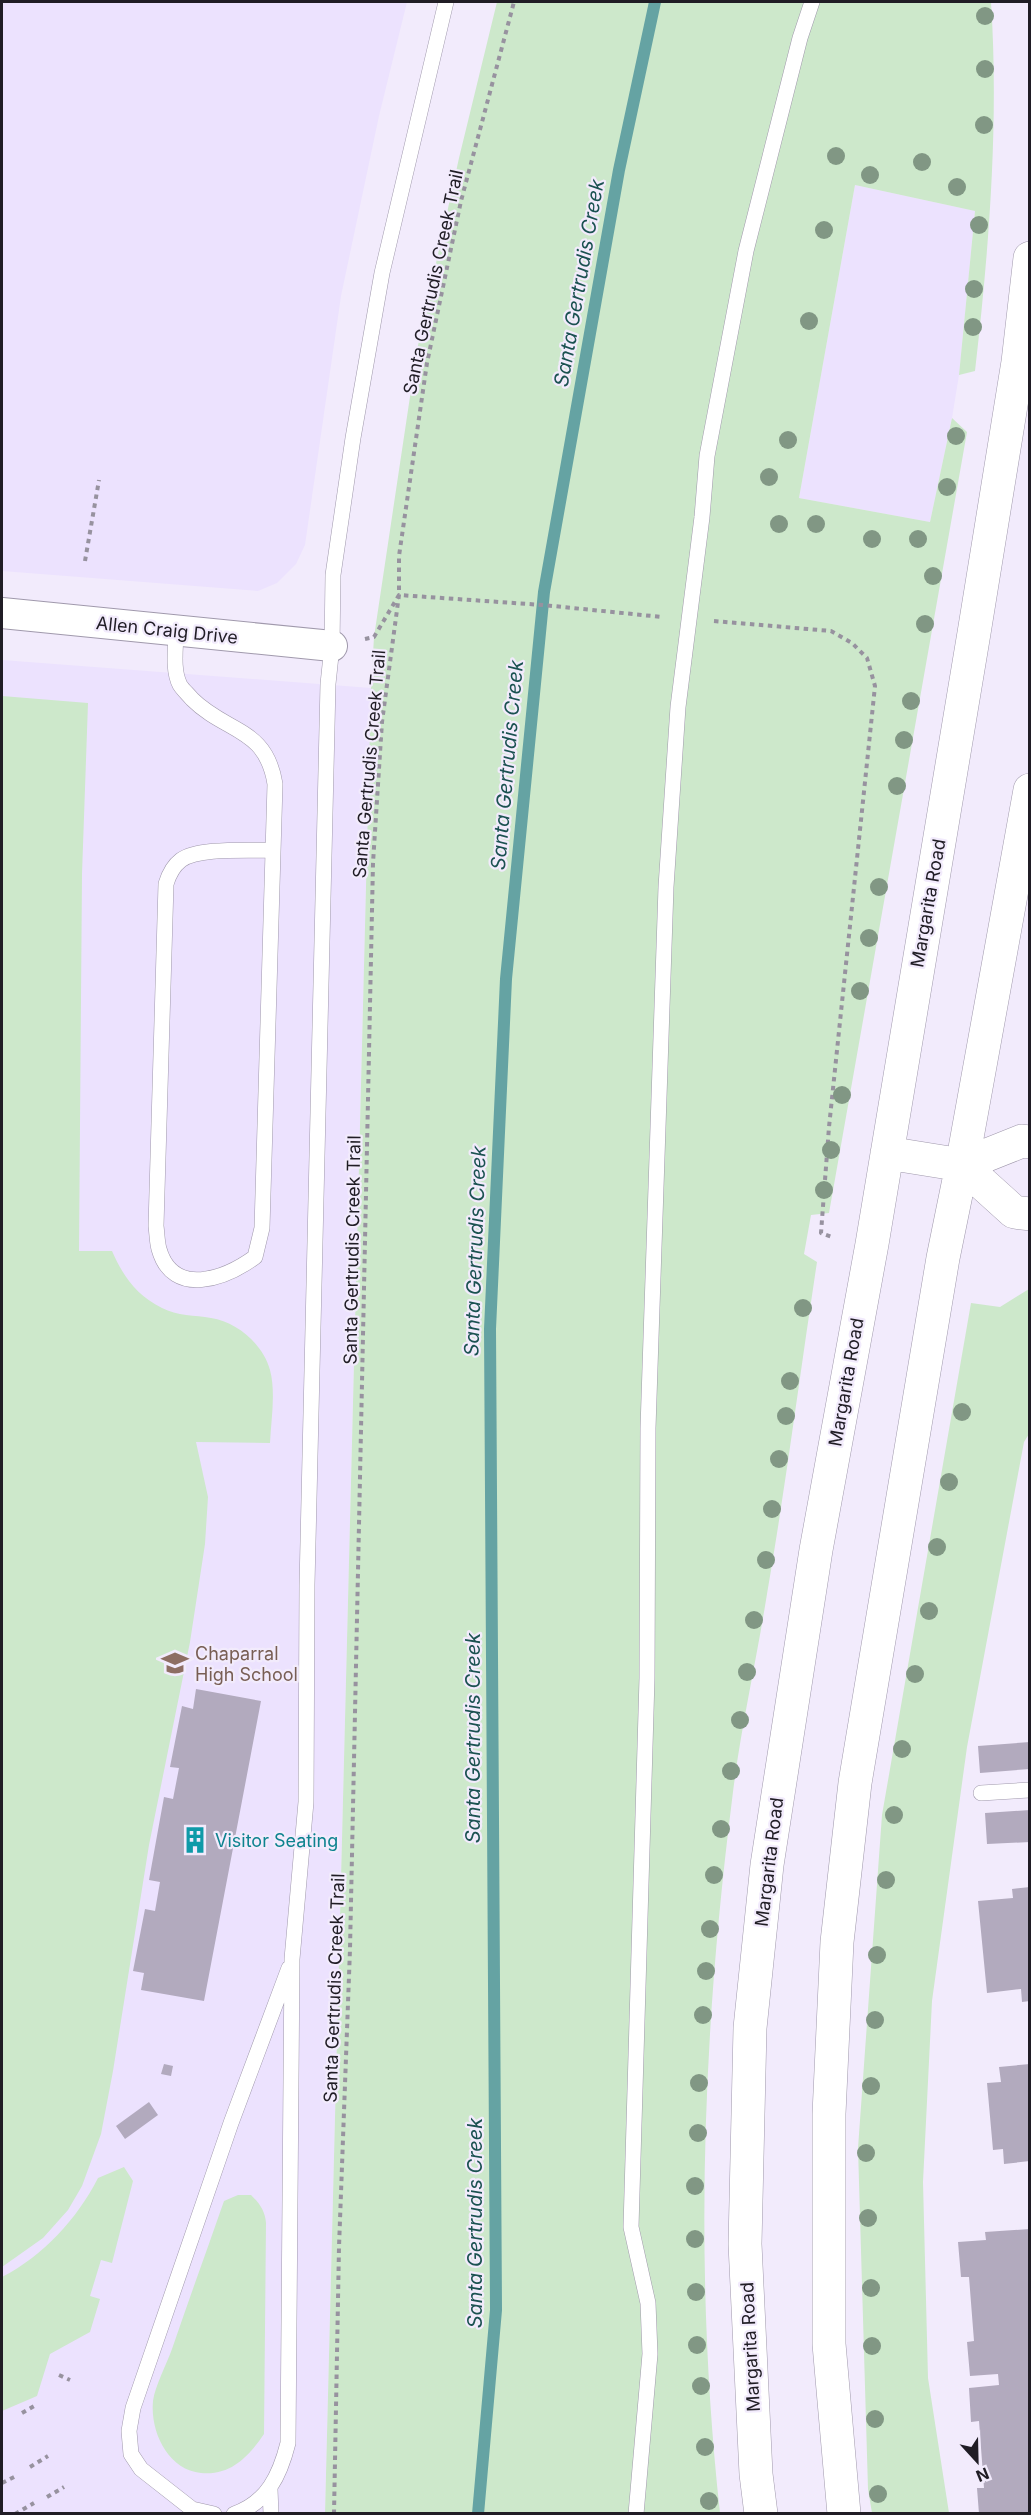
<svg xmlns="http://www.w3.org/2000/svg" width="1031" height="2515" viewBox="0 0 1031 2515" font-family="Inter,sans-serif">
	<rect width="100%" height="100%" fill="#f2ebfc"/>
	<path fill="#ece2fe" d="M2 2H407L379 116 341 296 305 545 296 564 277 583 258 591 2 571Z
		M855 185 975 211 959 375 952 418 930 522 799 498Z
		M2 660 371 688 325 2513H2Z"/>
	<path fill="#cde8cb" d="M497 2H991C999 124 989 249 975 371L959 375 975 211 855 185 799 498 930 522 952 418 967 432 829 1213 811 1215 804 1254 817 1262C800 1373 786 1484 767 1594 756 1663 740 1731 732 1800 702 2037 694 2276 720 2513L325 2514 371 688 374 637 417 350 459 158Z
		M2 696 88 703 82 874 79 1251H112C123 1276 136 1295 162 1308 177 1316 195 1315 211 1318 237 1322 263 1344 270 1370 276 1393 271 1420 270 1443L196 1442 208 1497 205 1544 190 1642 149 1845 113 2071 101 2134 82 2186 68 2210 43 2238 2 2267Z
		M1029 1289V1434L1024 1442 967 1747 932 2001 923 2182 928 2378 949 2513H872L868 2489 858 2148 882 1815 971 1303 1000 1307Z
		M124 2167 133 2181 112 2263 101 2260 90 2296 100 2299 90 2332 50 2354 37 2396 2 2411V2277C43 2256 77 2219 98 2178Z
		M238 2195H251C260 2204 265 2211 266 2223L264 2434C249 2456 231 2476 201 2473 168 2470 150 2432 153 2401 155 2386 167 2363 172 2349 189 2299 207 2250 224 2201Z"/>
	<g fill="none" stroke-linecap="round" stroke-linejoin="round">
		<path stroke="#65a3a3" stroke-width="12" d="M478 2514 496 2310 490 1329 506 979 544 592 619 170 655 2"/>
	</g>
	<path fill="#b2aabe" d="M196 1689 261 1701 204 2001 141 1990 144 1973 133 1971 145 1909 155 1911 160 1882 149 1880 164 1797 173 1799 179 1768 170 1767 182 1706 193 1709Z
		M1030 1742V1769L980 1773 978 1746Z
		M1030 1810V1842L987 1844 985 1813Z
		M1030 1887V2001L1022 2002 1021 1989 987 1993 978 1901 1013 1898 1012 1889Z
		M164 2064 173 2066 171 2076 161 2074Z
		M1030 2064V2161L1004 2164 1003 2149 993 2150 987 2083 1001 2082 999 2067Z
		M149 2102 158 2115 125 2139 116 2126Z
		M1030 2229V2514H979L977 2488H984L979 2421 971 2422 969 2388 999 2385 998 2374 970 2376 967 2342 974 2341 969 2277H961L958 2242 986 2240 985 2232Z"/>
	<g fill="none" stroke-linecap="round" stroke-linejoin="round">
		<defs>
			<path id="lane" d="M176 630C176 647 172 670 180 685 183 690 188 694 192 699 226 733 266 727 275 784L262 1228 255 1257C226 1278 173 1299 159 1249 157 1242 157 1233 156 1226L166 884C169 874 173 866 181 860 199 847 249 851 272 850
				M981 1793 1030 1790
				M270 2489 271 2514
				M214 2514 192 2509 141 2469 131 2454 129 2431 133 2408 231 2123 289 1968
				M234 2514C267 2503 280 2475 288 2443L292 1959 306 1802 307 1585 328 684 332 646 333 575 353 438 382 273 446 2
				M636 2514 650 2354 648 2303 631 2227 647 1678 648 1428 666 887 678 707 702 517 707 456 746 251 800 38 812 2"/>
			<path id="street" d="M2 613 332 646"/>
			<path id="secondary" d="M887 1153 962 1165 1022 1141 1030 1142
				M962 1165 1014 1212 1030 1214
				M761 2514 756 2474 745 2244 750 2028 767 1865 816 1550 872 1244 974 633 1018 362 1030 258
				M844 2514 829 2344V2114L837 1942 855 1783 943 1258 962 1165 1030 790"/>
		</defs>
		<use href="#lane" stroke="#a099ac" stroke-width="16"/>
		<use href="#street" stroke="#a099ac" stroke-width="32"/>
		<use href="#secondary" stroke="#a099ac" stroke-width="34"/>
		<path stroke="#97929f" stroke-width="4" stroke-dasharray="4.5 4.5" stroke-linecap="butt" d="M85 561 99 480
			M714 621 831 631 852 643 867 658 875 686 829 1127 821 1233 832 1237
			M365 639 374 637 399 595 543 605 662 617
			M59 2375 70 2380
			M22 2413 36 2405
			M30 2467 48 2456
			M2 2483 18 2475
			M47 2497 64 2487
			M15 2514 34 2503
			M334 2514 339 2247 350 1949 373 863 382 722 399 595V556L427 363 461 201 514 2"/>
		<use href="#lane" stroke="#fff" stroke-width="15"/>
		<use href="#street" stroke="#fff" stroke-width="30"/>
		<use href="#secondary" stroke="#fff" stroke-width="33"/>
	</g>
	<g fill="#819784">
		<circle cx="985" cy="16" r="9"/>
		<circle cx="985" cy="69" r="9"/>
		<circle cx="984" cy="125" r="9"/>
		<circle cx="836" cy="156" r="9"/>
		<circle cx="922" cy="162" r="9"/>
		<circle cx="870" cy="175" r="9"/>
		<circle cx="957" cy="187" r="9"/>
		<circle cx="979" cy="225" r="9"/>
		<circle cx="824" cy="230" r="9"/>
		<circle cx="974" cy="289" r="9"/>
		<circle cx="809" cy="321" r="9"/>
		<circle cx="973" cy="327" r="9"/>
		<circle cx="956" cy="436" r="9"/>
		<circle cx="788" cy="440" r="9"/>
		<circle cx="769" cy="477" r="9"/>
		<circle cx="947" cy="487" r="9"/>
		<circle cx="779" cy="524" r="9"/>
		<circle cx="816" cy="524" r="9"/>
		<circle cx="872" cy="539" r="9"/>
		<circle cx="918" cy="539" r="9"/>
		<circle cx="933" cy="576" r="9"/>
		<circle cx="925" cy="624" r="9"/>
		<circle cx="911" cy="701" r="9"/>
		<circle cx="904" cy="740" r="9"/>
		<circle cx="897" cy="786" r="9"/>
		<circle cx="879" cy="887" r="9"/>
		<circle cx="869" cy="938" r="9"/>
		<circle cx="860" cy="991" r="9"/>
		<circle cx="842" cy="1095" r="9"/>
		<circle cx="831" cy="1150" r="9"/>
		<circle cx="824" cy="1190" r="9"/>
		<circle cx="803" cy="1308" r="9"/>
		<circle cx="790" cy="1381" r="9"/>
		<circle cx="962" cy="1412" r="9"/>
		<circle cx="786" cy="1416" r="9"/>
		<circle cx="779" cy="1459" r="9"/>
		<circle cx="949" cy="1482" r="9"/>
		<circle cx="772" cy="1509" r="9"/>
		<circle cx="937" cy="1547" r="9"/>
		<circle cx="766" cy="1560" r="9"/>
		<circle cx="929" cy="1611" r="9"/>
		<circle cx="754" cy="1620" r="9"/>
		<circle cx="747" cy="1672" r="9"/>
		<circle cx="915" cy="1674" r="9"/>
		<circle cx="740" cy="1720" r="9"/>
		<circle cx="902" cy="1749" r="9"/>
		<circle cx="731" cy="1771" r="9"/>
		<circle cx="894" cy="1815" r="9"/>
		<circle cx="721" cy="1829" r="9"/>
		<circle cx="714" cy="1875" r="9"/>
		<circle cx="886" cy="1880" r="9"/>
		<circle cx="710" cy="1929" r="9"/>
		<circle cx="877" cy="1955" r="9"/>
		<circle cx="706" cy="1971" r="9"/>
		<circle cx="703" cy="2015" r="9"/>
		<circle cx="875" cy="2020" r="9"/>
		<circle cx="699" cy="2083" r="9"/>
		<circle cx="871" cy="2086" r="9"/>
		<circle cx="698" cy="2133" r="9"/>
		<circle cx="866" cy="2153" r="9"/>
		<circle cx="695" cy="2186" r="9"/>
		<circle cx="868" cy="2218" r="9"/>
		<circle cx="695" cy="2239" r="9"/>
		<circle cx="871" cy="2288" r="9"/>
		<circle cx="696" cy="2292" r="9"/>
		<circle cx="697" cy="2345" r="9"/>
		<circle cx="872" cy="2346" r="9"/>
		<circle cx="701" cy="2386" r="9"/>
		<circle cx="875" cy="2419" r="9"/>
		<circle cx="705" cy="2447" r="9"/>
		<circle cx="878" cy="2494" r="9"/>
		<circle cx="709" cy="2501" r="9"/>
	</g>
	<defs>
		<symbol id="school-bare" viewBox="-9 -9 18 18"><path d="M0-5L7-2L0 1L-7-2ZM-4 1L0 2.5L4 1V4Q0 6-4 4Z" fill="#8d6e63" stroke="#f2ebfc" stroke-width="2.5" paint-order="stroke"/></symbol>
		<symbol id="building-bare" viewBox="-9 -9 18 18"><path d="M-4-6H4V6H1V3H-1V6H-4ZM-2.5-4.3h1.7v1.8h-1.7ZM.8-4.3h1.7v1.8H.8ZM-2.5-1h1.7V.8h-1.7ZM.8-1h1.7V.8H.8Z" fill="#0f9aa8" stroke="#f2ebfc" stroke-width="2.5" paint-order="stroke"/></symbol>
	</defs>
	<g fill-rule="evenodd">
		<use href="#school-bare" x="156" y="1644" width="38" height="38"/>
		<use href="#building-bare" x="176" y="1821" width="38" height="38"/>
	</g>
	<g text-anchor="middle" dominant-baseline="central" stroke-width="4.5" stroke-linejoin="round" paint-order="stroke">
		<g font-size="18" fill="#201d25" stroke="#f2ebfc">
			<text transform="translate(433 282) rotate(-78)">Santa Gertrudis Creek Trail</text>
			<text transform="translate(167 630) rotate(6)">Allen Craig Drive</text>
			<text transform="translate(369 764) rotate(-85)">Santa Gertrudis Creek Trail</text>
			<text transform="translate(928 903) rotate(-80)">Margarita Road</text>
			<text transform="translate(352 1250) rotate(-89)">Santa Gertrudis Creek Trail</text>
			<text transform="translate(846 1382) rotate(-80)">Margarita Road</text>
			<text transform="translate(769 1862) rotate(-83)">Margarita Road</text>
			<text transform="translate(334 1988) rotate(-88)">Santa Gertrudis Creek Trail</text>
			<text transform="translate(750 2347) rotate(-93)">Margarita Road</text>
		</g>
		<g font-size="18" fill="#785e54" stroke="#f2ebfc" text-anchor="start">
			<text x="195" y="1653">Chaparral<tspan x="195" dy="21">High School</tspan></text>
		</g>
		<g font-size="18" fill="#0d838f" stroke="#f2ebfc" text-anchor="start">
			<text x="215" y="1840">Visitor Seating</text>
		</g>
		<g font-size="20" font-style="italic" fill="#1b5251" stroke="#f2ebfc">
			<text transform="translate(579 283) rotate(-80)">Santa Gertrudis Creek</text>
			<text transform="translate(507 765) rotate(-85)">Santa Gertrudis Creek</text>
			<text transform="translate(475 1251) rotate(-88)">Santa Gertrudis Creek</text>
			<text transform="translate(473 1738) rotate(-90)">Santa Gertrudis Creek</text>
			<text transform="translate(475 2223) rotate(-90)">Santa Gertrudis Creek</text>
		</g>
	</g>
	<rect width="1031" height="2515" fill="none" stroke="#201d25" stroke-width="6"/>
	<g transform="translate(977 2461) rotate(158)" stroke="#f2ebfc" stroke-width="4.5" paint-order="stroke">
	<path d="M0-4.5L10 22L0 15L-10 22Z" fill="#201d25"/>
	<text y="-9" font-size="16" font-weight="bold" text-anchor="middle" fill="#201d25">N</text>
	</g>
</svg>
